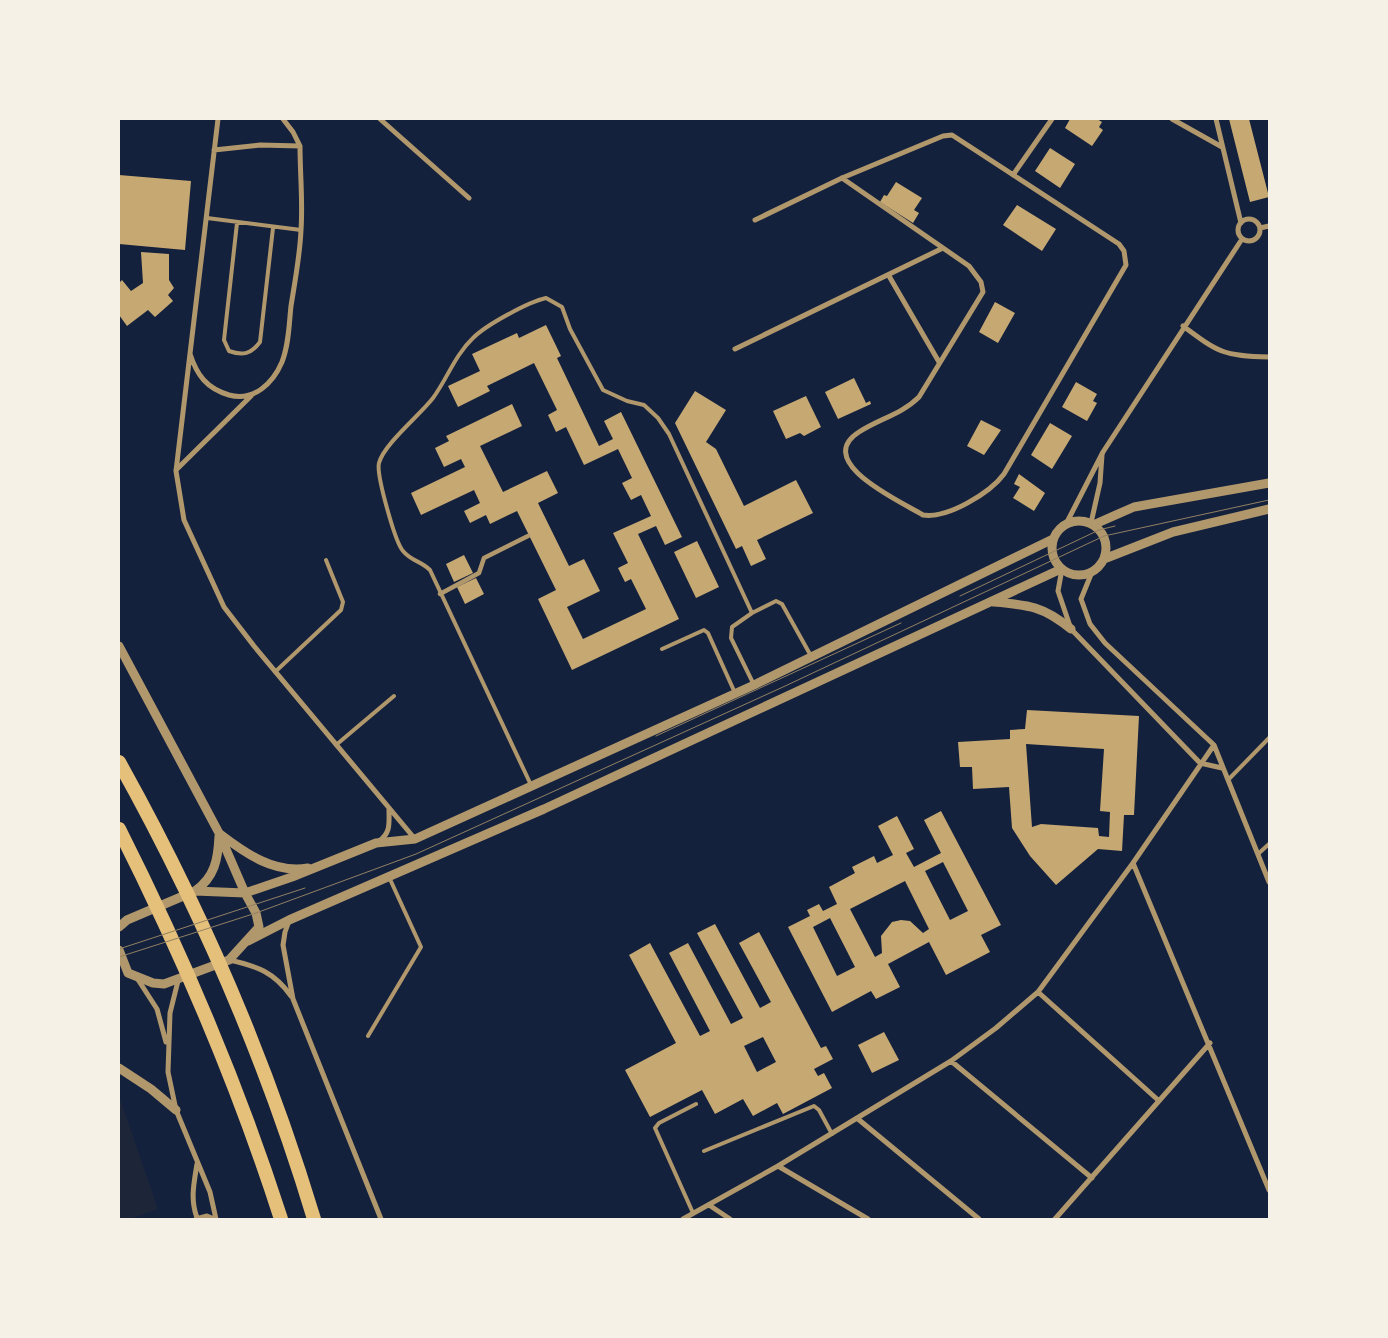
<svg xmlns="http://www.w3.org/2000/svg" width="1388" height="1338" viewBox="0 0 1388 1338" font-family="'Noto Sans',sans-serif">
	<rect width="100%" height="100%" fill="#14213d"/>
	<path fill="#1d2539" d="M119 1096 158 1209 130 1219H119Z"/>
	<path fill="#c6a872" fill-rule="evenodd" d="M1070 119H1097L1102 122 1099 127 1103 130 1092 146 1065 128Z
		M1229 119H1249L1269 197 1250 202Z
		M1050 148 1075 164 1060 188 1035 171Z
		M119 175 191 181 185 250 119 244Z
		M896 182 922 198 914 210 919 213 913 223 880 202 884 195 887 196Z
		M1017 205 1056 229 1042 251 1003 225Z
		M141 252 169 254V280L174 288 168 295 173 301 155 317 148 310 127 326 119 315V283L122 280 131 291 143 283Z
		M995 302 1015 313 998 343 979 332Z
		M546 325 561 356 557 358 599 446 613 439 604 421 621 412 682 537 665 545 656 526 638 534 679 619 572 670 538 599 556 590 517 511 490 524 486 515 470 523 464 511 480 503 474 490 421 515 411 493 465 467 461 459 444 467 435 448 449 441 446 436 512 404 522 426 480 446 503 492 547 471 558 493 538 503 569 566 584 559 600 591 567 607 583 639 646 609 631 579 625 582 618 568 628 563 613 533 651 516 641 495 631 500 622 483 632 478 618 449 584 465 566 427 556 432 548 415 557 410 534 363 487 386 490 391 458 407 448 386 480 371 472 354 517 333 519 338Z
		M854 378 866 403 870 401 871 404 838 419 825 392Z
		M1076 382 1097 394 1093 401 1097 403 1087 421 1062 407Z
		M695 391 726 410 706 442 716 449 744 506 796 480 813 513 757 540 766 559 751 566 742 546 736 549 675 423Z
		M806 396 821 427 804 436 800 433 786 439 773 411Z
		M981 420 1001 430 984 455 967 446Z
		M1050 423 1072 436 1052 469 1031 455Z
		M1019 474 1045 493 1034 511 1013 498 1020 487 1014 484Z
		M697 541 719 587 696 598 674 552Z
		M464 555 473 573 454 582 446 564Z
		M476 578 484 594 465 604 457 587Z
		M1027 710 1139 716 1134 815H1124L1122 851 1098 849 1056 885 1030 856 1012 828 1009 787 973 789 972 767H960L958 742 1010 739V730L1025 729ZM1026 744 1104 749 1100 811 1110 812 1109 837 1099 836 1098 828 1041 824 1032 827Z
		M941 811 1001 925 981 935 990 952 946 975 929 942 888 964 900 987 876 999 871 991 832 1012 788 927 810 916 807 910 819 904 823 911 837 904 829 887 855 873 852 867 874 856 877 863 893 855 878 826 897 816 914 849 906 853 914 867 941 853 924 820ZM943 862 968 911 950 920 925 871ZM905 881 929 929 923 933 910 921 901 920 892 922 881 936 882 953 875 957 850 909ZM830 918 855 967 837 976 813 927Z
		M715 924 760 1008 771 1002 739 943 759 932 821 1048 826 1046 833 1059 814 1069 818 1076 824 1073 832 1088 783 1114 777 1103 753 1116 743 1099 715 1114 702 1090 650 1117 625 1070 676 1043 629 955 650 943 700 1036 710 1031 669 953 688 943 731 1024 743 1018 697 933ZM763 1037 776 1062 757 1072 744 1046Z
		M884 1032 899 1060 872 1073 858 1045Z"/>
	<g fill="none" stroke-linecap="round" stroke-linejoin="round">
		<path stroke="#b1986c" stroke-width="4" d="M207 218 301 230
			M237 223 224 340 229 351C243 356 251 354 260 342L273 228
			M752 613 776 601 782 604 811 656
			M662 649 704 630 708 633 735 693
			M275 672 341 610 343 602 326 560
			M336 745 394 696
			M1228 780 1269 738
			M531 785 430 570C421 561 411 561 403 551 395 542 376 474 379 463 384 444 420 415 433 398 447 379 455 355 473 338 486 325 528 302 546 298L562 307 570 329 603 390 627 401 644 405 658 418 669 434 752 613 732 627 731 638 754 685
			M1258 854 1269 844
			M368 1036 421 947 389 877
			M704 1151 814 1106 819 1110 832 1134
			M693 1213 655 1128 659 1123 696 1104"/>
		<path stroke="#b1986c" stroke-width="4.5" d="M440 594 479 573 484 558 528 536"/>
		<path stroke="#b1986c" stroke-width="5" d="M218 119 176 471 184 520 224 607 254 646 415 839
			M283 119 293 132 300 146
			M380 119 469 198
			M1172 119 1222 147
			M1216 119 1241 223
			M1013 175 1052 119
			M1238 230a11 11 0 1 1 22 0a11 11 0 1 1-22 0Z
			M755 220 842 178 943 136 952 135 1119 244 1124 251 1126 265 1004 474C990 493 947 519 923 515 902 502 812 462 859 432 879 419 902 414 919 397L983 292 981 282 969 266 842 178
			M1260 228 1269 226
			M889 276 939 362
			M1183 326C1219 353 1224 356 1269 357
			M735 349 943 248
			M190 354C197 375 206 388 229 395 254 402 273 383 282 362 289 344 289 324 291 306 295 281 300 255 301 230 303 202 300 174 300 146L260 145 214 150
			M176 470 251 396
			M1091 523 1100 483 1102 455
			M1066 524 1103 452 1242 239
			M1062 569 1058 591 1071 629 1200 763 1222 768
			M1092 572 1081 599 1090 624 1105 643 1214 745 1269 882
			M379 841C391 833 389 823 389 809
			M1133 863 1269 1190
			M289 921 285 932 283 945 293 999 381 1219
			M229 960C257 966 274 972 291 996
			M137 978 157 1009 166 1042
			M178 981 170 1013 168 1072 176 1110 210 1192 216 1219
			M1038 992 1158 1100
			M951 1061 1092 1178
			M858 1119 979 1219
			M197 1164C194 1183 190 1199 197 1218
			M778 1166 868 1219
			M709 1205 730 1219
			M196 1219 207 1216 214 1219
			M683 1219 778 1166 951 1061 996 1028 1038 992 1133 863 1214 745
			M1055 1219 1210 1043"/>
		<path stroke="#b1986c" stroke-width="9" d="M1052 548a27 27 0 1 1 54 0a27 27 0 1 1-54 0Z
			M1093 525 1134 507 1269 483
			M1104 559 1173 532 1269 509
			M993 602C1029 605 1043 606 1071 629
			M119 646 219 833 245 893 292 877 376 843 415 839 754 685 1053 539
			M220 834C245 853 274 874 308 868
			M195 891C215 877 218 859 219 836
			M119 927 127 920 195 891 245 893 256 913 259 927 229 960 164 984 153 983 128 973 119 950
			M248 941 289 920 544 809 1061 569
			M119 1068 151 1089 176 1110"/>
		<path stroke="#e5c07b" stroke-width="14" d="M119 762C200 907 266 1060 314 1219
			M119 829C182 954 238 1085 281 1219"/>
		<path stroke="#918062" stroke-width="1" d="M960 596 1099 530 1115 526
			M656 736 901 623
			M119 949 305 888
			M119 957 256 913 416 854 783 687 1104 536 1269 500"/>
	</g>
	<rect width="1388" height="1338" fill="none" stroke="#f6f1e7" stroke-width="240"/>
</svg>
